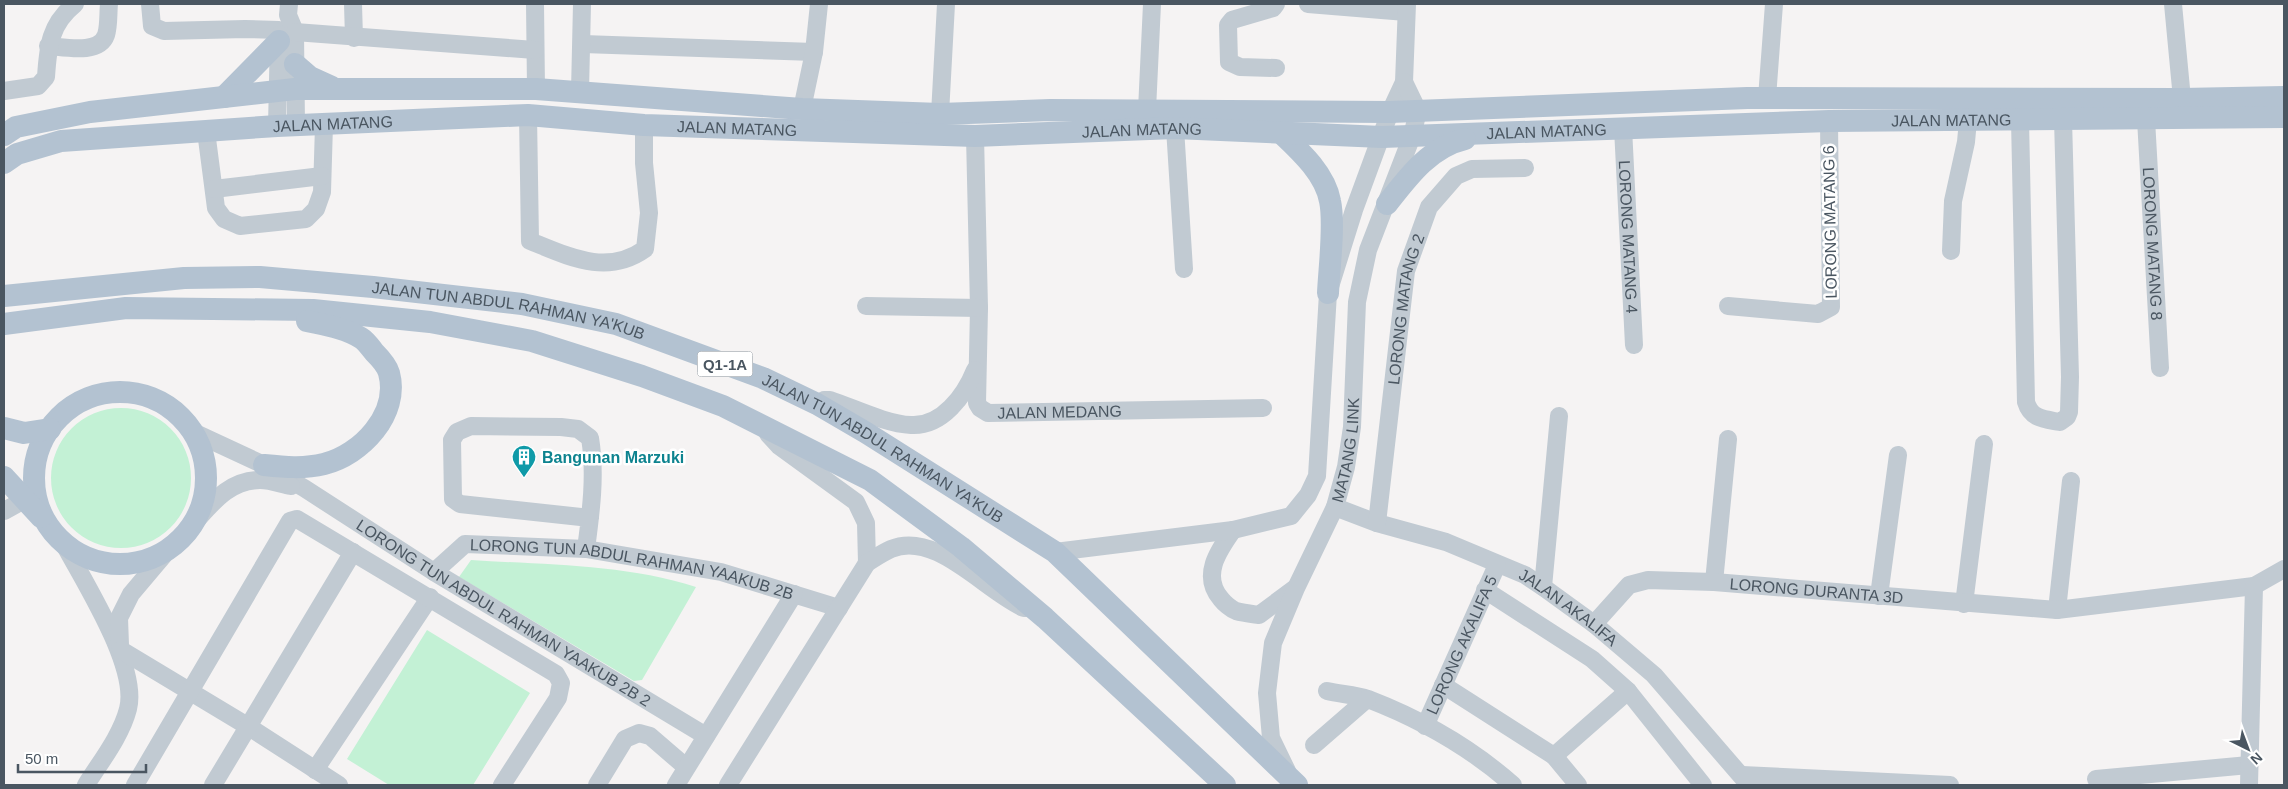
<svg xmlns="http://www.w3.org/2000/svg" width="2288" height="789" viewBox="0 0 2288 789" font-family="Arial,sans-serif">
	<rect width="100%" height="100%" fill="#f5f3f3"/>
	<path fill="#c3f1d5" d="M51 478a70 70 0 1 1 140 0a70 70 0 1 1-140 0Z
		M471 560C546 565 624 564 696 587L642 680 634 681 459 577Z
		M427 630 530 693 473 785H389L347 759Z"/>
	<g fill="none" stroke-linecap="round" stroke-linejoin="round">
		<g stroke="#c1cad2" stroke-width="18">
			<path d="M150 4 152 26 164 31 245 29 279 30"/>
			<path d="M289 4 288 15 295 32 296 126"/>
			<path d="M353 4 354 38"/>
			<path d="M535 4 536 89"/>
			<path d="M1308 4 1406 12"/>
			<path d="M2173 4 2182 99"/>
			<path d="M295 32 535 50"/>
			<path d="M583 44 814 52"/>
			<path d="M48 46C64 47 99 55 106 35 109 26 108 13 109 4"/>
			<path d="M1276 68 1240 67 1229 62 1228 25 1232 20 1273 8 1276 4"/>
			<path d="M4 91 38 86 46 77C48 46 50 24 75 4"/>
			<path d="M580 91 582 4"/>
			<path d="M1767 98 1774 4"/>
			<path d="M802 109 814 52 819 4"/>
			<path d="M1147 110 1152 4"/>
			<path d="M940 114 946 4"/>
			<path d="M528 115 530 241C570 257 607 276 645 249L649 213 644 163V125"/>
			<path id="s1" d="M2146 119 2160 368"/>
			<path d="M2020 120 2026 402C2031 419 2044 419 2060 422L2067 417 2069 412 2070 377 2063 119"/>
			<path d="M277 126 279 35"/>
			<path d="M1175 128 1184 269"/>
			<path id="s2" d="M1623 128 1634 345"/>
			<path d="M206 131 216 208 224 219 240 226 306 219 316 209 322 192 324 125"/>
			<path id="s3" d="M975 136 979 308 977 403 980 408 988 413 1263 408"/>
			<path d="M214 189 322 176"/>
			<path d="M1951 251 1953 201 1966 142 1968 120"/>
			<path d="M866 306 979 308"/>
			<path d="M1728 306 1818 314 1831 307 1829 121"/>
			<path d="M817 404 824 400H830C854 408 886 424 911 425 942 427 965 395 975 370"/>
			<path id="s4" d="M193 432 264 465 304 488 434 572 706 736"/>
			<path d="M768 434 779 446 856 502 866 523 867 563"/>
			<path id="s5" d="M1335 507 1377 523 1446 542 1525 575 1543 587 1594 624 1654 675 1749 785"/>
			<path d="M4 511 24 500"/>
			<path d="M195 522C213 502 230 480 260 480 270 480 281 484 291 486"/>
			<path id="s6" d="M1377 523 1406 271 1429 207 1456 176 1472 169 1525 168"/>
			<path d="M1233 530C1218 551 1201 576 1221 599 1224 603 1231 609 1236 611 1243 613 1252 614 1259 615L1294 589"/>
			<path d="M64 544C84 582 139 667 128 709 121 736 101 761 86 785"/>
			<path d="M586 549C591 512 596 474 590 438L578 429 561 427 471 426 457 432 452 440 453 499 460 504 590 518"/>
			<path d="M1055 552 1233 530 1291 516 1308 495 1317 476 1328 293 1354 210 1390 112 1404 82 1407 4"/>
			<path id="s7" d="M434 572 465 544 586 549 721 572 839 608"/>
			<path d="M1714 582 1728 439"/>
			<path d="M1543 587 1559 416"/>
			<path d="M1485 590 1592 659 1628 691 1703 785"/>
			<path d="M1879 596 1898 455"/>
			<path d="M1964 604 1984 444"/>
			<path d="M2057 610 2071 481"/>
			<path id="s8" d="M1594 624 1629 585 1648 580 1714 582 2057 610 2254 586 2284 569"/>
			<path d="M120 645 119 618 131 594 169 549"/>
			<path d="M121 650 249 727 339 785"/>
			<path d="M1443 685 1554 756 1578 785"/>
			<path d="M1327 691C1340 694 1356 695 1368 699 1420 719 1471 748 1513 785"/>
			<path id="s9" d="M1425 726 1497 565"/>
			<path d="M1314 745 1367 699"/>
			<path d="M1554 756 1628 691"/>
			<path d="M315 770 430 597"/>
			<path id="s10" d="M1287 771 1271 738 1267 693 1273 643 1296 588 1335 507 1346 467 1352 427 1357 302 1368 250 1412 136 1418 111 1404 82"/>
			<path d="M1742 775 1950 785"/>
			<path d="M2096 779 2249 765"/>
			<path d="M135 785 290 521 297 519 556 674 561 683 558 698 502 785"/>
			<path d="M213 785 353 552"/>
			<path d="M597 785 625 739 639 733 650 736 686 767"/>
			<path d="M676 785 794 594"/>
			<path d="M728 785 867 563C875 558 882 553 891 549 936 530 985 591 1024 608"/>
			<path d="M2249 785 2254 586"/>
		</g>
		<g stroke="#b3c2d1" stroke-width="22">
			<path d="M295 64 310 77 332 87"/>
			<path d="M224 97 279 41"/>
			<path d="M1279 131C1299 150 1325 173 1330 201 1335 224 1329 269 1328 293"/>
			<path d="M4 135 16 127 90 112 295 89H536L802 109 940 114 1050 110 1390 112 1747 98 2182 99 2284 97"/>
			<path id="s11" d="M4 163 17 154 61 141 277 126 528 115 644 125 975 136 1175 128 1382 137 1829 121 2284 117"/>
			<path d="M1387 204C1408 177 1430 147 1465 139"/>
			<path id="s12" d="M4 296 184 278 260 277 373 287 522 304 616 324 763 378 817 404 865 432 1055 552 1297 785"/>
			<path d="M4 324 126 308 313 310 430 322 532 341 642 376 723 406 870 480 961 547 1045 618 1225 785"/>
			<circle cx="120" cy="478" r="86"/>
			<path d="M4 428 24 433 50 429"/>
			<path d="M264 465C284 467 304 469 324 464 361 455 400 414 389 373 387 366 379 357 374 352 370 347 366 341 361 338 345 328 325 325 307 321"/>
			<path d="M4 477 41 517"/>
		</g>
	</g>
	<defs>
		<symbol id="building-pin" viewBox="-11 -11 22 30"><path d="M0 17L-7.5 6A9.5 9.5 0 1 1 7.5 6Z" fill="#0f9aa8" stroke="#fff"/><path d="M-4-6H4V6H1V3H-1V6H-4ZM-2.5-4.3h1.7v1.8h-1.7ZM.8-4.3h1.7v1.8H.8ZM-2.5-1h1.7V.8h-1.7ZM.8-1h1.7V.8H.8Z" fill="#fff"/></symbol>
	</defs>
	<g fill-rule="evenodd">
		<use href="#building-pin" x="510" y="443" width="28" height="38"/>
	</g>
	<g text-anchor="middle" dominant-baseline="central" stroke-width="5" stroke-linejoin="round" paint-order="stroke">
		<rect fill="#fff" stroke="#808990" stroke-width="1" x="697.5" y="351.5" width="55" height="25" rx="4"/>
		<g font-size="15" font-weight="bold" fill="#4a5661">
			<text x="725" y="364">Q1-1A</text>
		</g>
		<g font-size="16" fill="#4a5661" stroke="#fff">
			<text stroke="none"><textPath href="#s11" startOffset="1954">JALAN MATANG</textPath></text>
			<text stroke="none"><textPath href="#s11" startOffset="334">JALAN MATANG</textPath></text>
			<text stroke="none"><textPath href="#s11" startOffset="739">JALAN MATANG</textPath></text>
			<text stroke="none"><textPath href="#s11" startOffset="1144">JALAN MATANG</textPath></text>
			<text stroke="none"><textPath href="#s11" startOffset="1549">JALAN MATANG</textPath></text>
			<text transform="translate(1830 222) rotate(-91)">LORONG MATANG 6</text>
			<text stroke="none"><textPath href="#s2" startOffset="109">LORONG MATANG 4</textPath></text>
			<text stroke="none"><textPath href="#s1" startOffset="125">LORONG MATANG 8</textPath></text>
			<text stroke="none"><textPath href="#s6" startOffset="216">LORONG MATANG 2</textPath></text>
			<text stroke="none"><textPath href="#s12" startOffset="508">JALAN TUN ABDUL RAHMAN YA'KUB</textPath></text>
			<text stroke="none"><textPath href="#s3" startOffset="354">JALAN MEDANG</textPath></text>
			<text stroke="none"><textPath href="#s12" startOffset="912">JALAN TUN ABDUL RAHMAN YA'KUB</textPath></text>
			<text stroke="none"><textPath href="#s10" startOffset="340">MATANG LINK</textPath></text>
			<text stroke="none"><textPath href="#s7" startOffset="211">LORONG TUN ABDUL RAHMAN YAAKUB 2B</textPath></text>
			<text stroke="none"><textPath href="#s8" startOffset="241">LORONG DURANTA 3D</textPath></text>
			<text stroke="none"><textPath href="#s5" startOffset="256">JALAN AKALIFA</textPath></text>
			<text stroke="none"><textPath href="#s4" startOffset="360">LORONG TUN ABDUL RAHMAN YAAKUB 2B 2</textPath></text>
			<text stroke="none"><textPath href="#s9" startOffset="89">LORONG AKALIFA 5</textPath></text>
		</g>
		<g font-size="16" font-weight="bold" fill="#0d838f" stroke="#fff" text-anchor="start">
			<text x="542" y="457">Bangunan Marzuki</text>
		</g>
	</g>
	<rect width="2288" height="789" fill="none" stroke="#4a5661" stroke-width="10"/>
	<g transform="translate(2248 749) rotate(138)" stroke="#ffffff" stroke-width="4" paint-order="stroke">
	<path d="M0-4L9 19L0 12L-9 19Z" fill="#4a5661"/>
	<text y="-8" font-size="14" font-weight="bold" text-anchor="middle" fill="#4a5661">N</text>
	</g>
	<path d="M18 764v8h128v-8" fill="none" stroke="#4a5661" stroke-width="2.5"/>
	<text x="25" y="764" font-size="15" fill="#4a5661" stroke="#ffffff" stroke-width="4" paint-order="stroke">50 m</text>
</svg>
